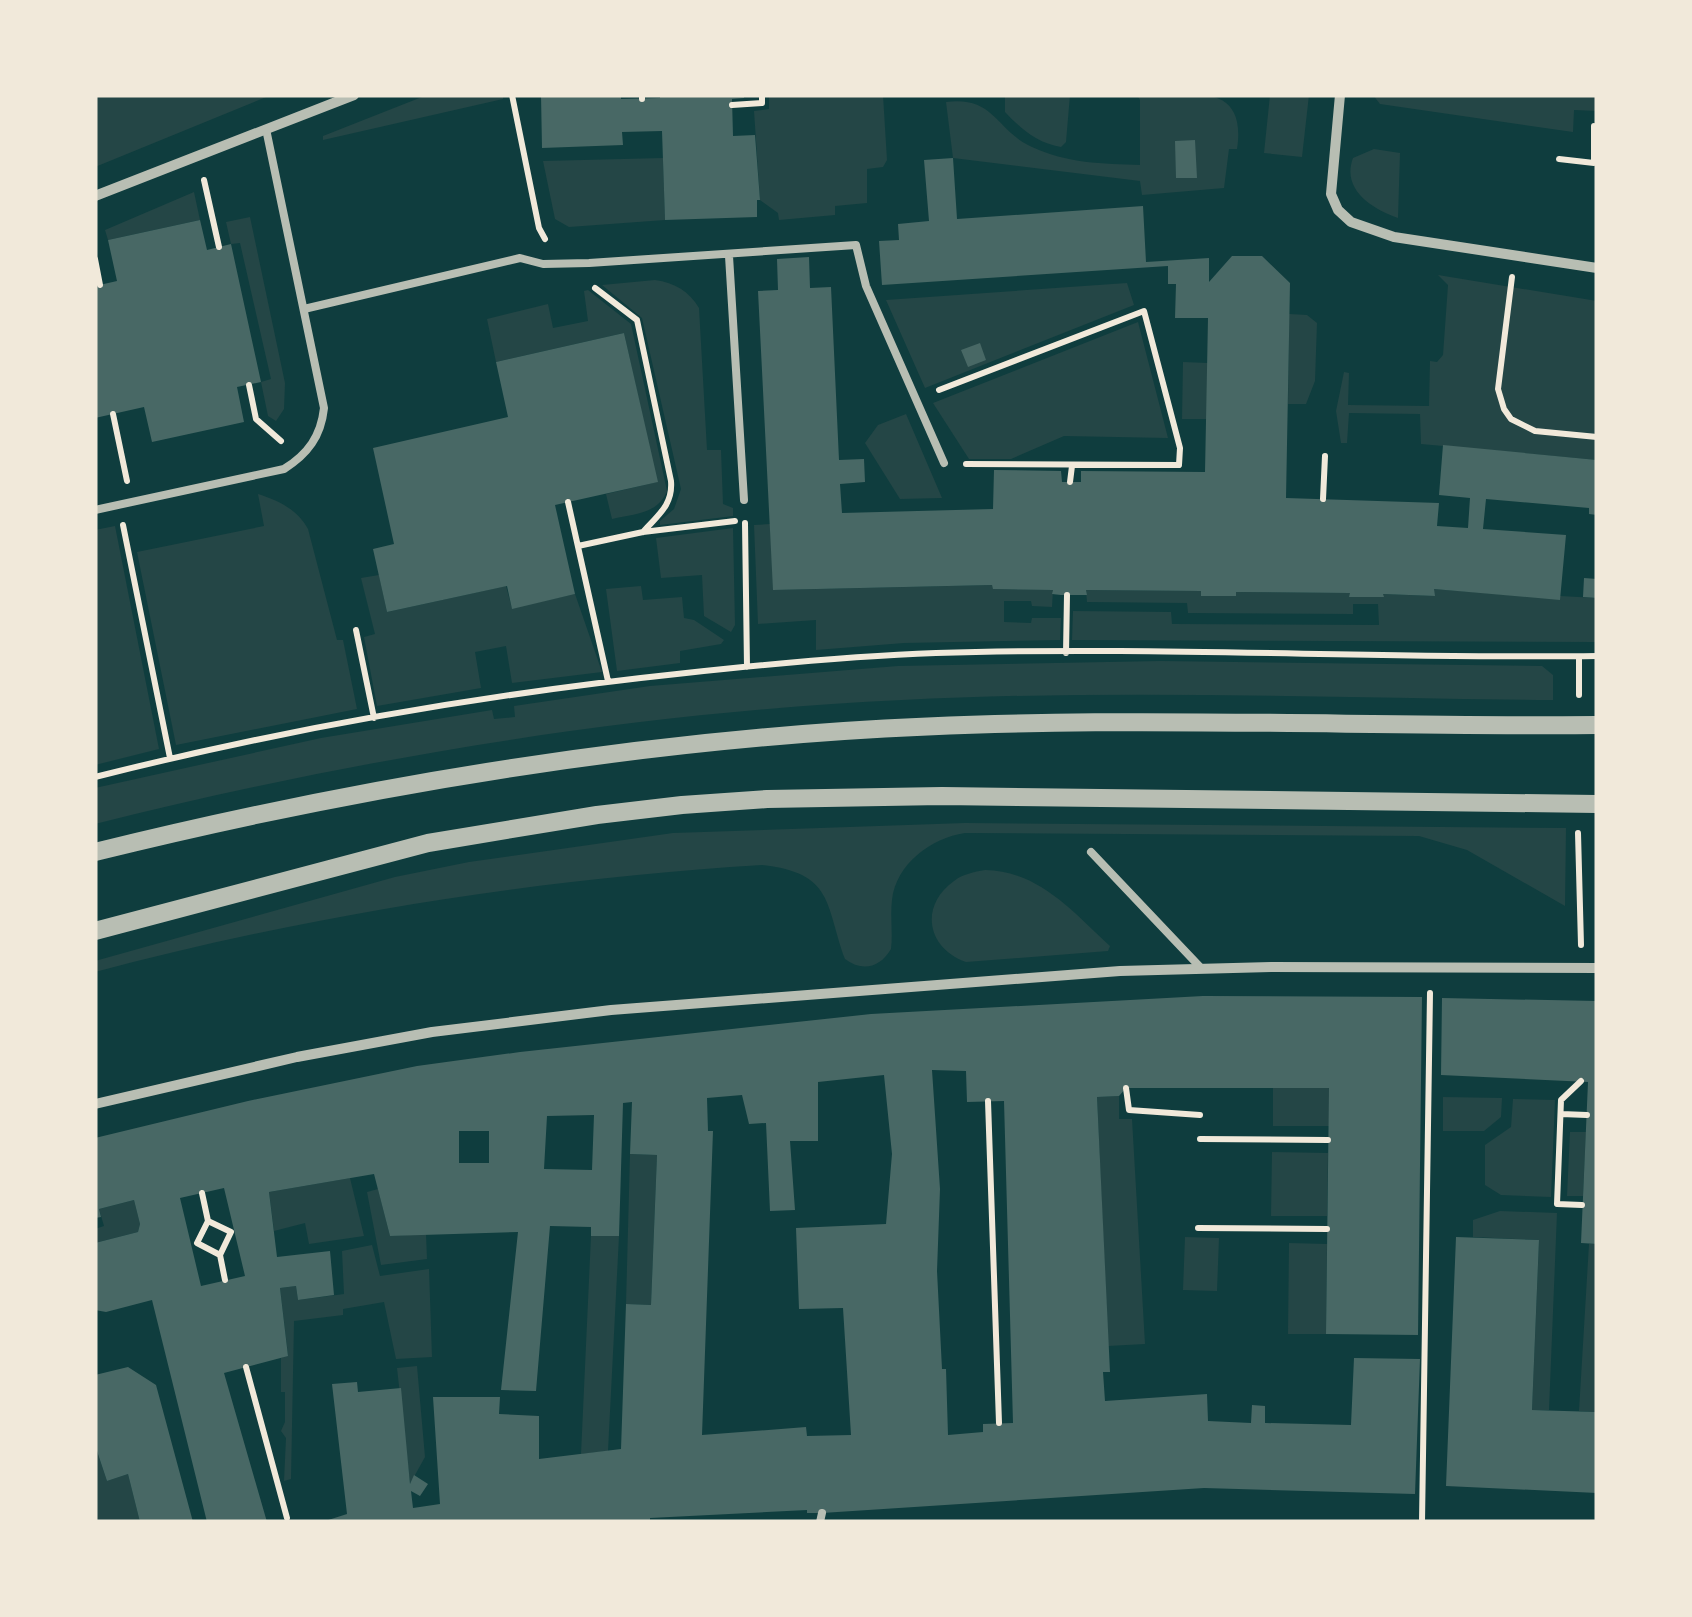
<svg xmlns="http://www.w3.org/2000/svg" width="1692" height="1617" viewBox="0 0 1692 1617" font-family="'Alegreya Sans',sans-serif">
	<rect width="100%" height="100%" fill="#0f3d3e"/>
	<path fill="#244646" d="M95 95H271L95 167Z
		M427 95H503V99L323 140V136Z
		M769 95H883L887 160 883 167 867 169V203L835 206V215L779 220 778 213 760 200 754 111 769 109Z
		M1005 95H1070L1066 142 1061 147C1037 143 1021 129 1005 112Z
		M1137 95C1185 95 1248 78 1237 149H1229L1224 188 1142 195 1140 181 953 158 946 102C995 96 995 130 1032 147 1066 163 1103 164 1140 165V100Z
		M1270 95H1309L1302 157 1264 153Z
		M1373 95H1597V111L1574 110 1573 132 1380 104Z
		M1374 149 1400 153 1398 218C1373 209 1341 190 1353 158Z
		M663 158 665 220 569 227 555 219 543 161Z
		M194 192 200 220 108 240 105 230Z
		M250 217 285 383 284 409 276 421 268 416 261 382 271 379 240 243 231 244 226 222Z
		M1438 275 1597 301V460L1421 444 1420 414 1349 413 1347 443H1341L1336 411 1344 372 1349 373 1348 405 1429 406 1430 361 1437 362 1443 355 1448 285Z
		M655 280C675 283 689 291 699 308L707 450H721L723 504 733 508V516L660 525V521L674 509 681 489 642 318 602 285Z
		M1127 283 1134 305 925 388 886 300Z
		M588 290 631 324 667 491C658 514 634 514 612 519L606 494 657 482 624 333 496 362 487 319 548 304 553 328 588 321 584 291Z
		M1289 314 1307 315 1317 323 1315 381 1306 404H1288Z
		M1138 322 1168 438 1064 436 1011 459H969L933 403Z
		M1183 362 1208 363 1207 419H1182Z
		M906 414 942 498 900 499 865 443 878 425Z
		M258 494C279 501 297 509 308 529L337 640H343L357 709 176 745 137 552 264 526Z
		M770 524 774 590 992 585 994 589 1053 590 1052 607 1032 606 1031 601H1004V622L1031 623 1032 618H1061L1060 640 904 643 816 650V620L758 624 754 525Z
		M115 526 159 749 95 765V530Z
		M733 528 735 625 731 632 704 616 702 575 661 578 656 538Z
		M379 575 387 612 506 586 512 608 575 594 602 672 512 683 506 646 475 652 481 688 377 706 364 637 375 634 361 578Z
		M641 586 643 600 682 597 684 618 694 620 724 640 721 644 680 651V663L617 671 606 589Z
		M1434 589 1560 599V596L1597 598V642L1072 640 1073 611 1171 612 1172 624 1379 625 1378 604H1353V614L1188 613 1187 603 1087 602 1086 590 1201 591 1202 596H1235L1236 592 1350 593V597H1383V594L1434 596Z
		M1161 661 1542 666 1553 675V700C1336 698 1119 689 902 700 630 713 359 758 95 824V788L321 738 492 710 494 719 515 717 514 706 650 686 898 666Z
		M965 823 1566 828 1565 906 1467 850 1419 836 965 833C931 838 896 864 892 900 890 917 893 933 891 949 880 968 862 972 845 959 825 904 834 873 762 865 537 879 313 914 95 972V961L395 877 469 862 673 833Z
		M985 870C1039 871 1072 911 1110 946L1108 951 966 962C927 948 919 906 954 881 963 874 974 872 985 870Z
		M1273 1087 1329 1088V1126H1273Z
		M1119 1096V1119H1132L1145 1344 1108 1346 1097 1097Z
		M1443 1097 1502 1098 1501 1117 1484 1131H1443Z
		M1513 1099 1555 1100 1551 1197 1501 1195 1485 1185V1145L1511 1127Z
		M1570 1132H1586L1583 1196H1567Z
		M1272 1152 1328 1153 1327 1216H1271Z
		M630 1154 657 1155 651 1305 626 1304Z
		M350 1178 364 1236 309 1244 305 1223 274 1231 269 1192Z
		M378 1189 390 1236 426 1234 427 1259 381 1265 367 1192Z
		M134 1200 140 1224 138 1232 95 1243V1229L104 1226 99 1209Z
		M1500 1211 1557 1213 1549 1410H1532L1539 1240 1473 1237V1220Z
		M591 1236H619L608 1451 581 1454Z
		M1185 1237 1219 1238 1217 1291 1183 1290Z
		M1289 1243 1327 1244 1326 1334H1288Z
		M1589 1244H1597V1412L1579 1411Z
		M372 1245 380 1276 429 1269 432 1357 396 1359 384 1302 343 1309V1315L294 1321 291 1479 284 1481 286 1438 281 1431 285 1422V1392H281V1358L288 1355 280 1288 296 1286 298 1300 344 1294 342 1251Z
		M417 1366 425 1457 410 1484 397 1368Z
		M95 1445 107 1481 128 1474 140 1522H95Z"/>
	<path fill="#486865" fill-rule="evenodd" d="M541 95H621V99L660 98V95H744V98L732 99 733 136 755 135 760 200H757V217L665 220 662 131 622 132 623 145 542 148Z
		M1195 140 1197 178H1176L1175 141Z
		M953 158 957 219 1143 206 1146 262 1209 258V282L1232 256H1262L1290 283 1286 498 1439 503 1437 526 1468 528 1470 498 1439 495 1443 445 1597 460V515L1589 514V508L1486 499 1483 529 1566 535 1560 600 1434 589 1435 596 1383 594 1384 597H1349L1350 593 1236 592V596H1201V591L1086 590 1087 595H1061L1052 594 1053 590 993 589 992 585 773 590 758 291 778 290 777 259 809 257 810 288 831 287 839 460 864 459 865 482 840 484 842 513 993 509 994 470 1061 471 1062 482H1081V471L1205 472 1208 318H1175L1176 284H1168V266L882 285 879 241 899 240 898 224 929 221 924 160Z
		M200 220 207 250 231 244 261 382 237 387 244 422 152 442 144 407 95 418V286L117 281 108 240Z
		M624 333 658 482 555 505 575 594 512 609 507 586 387 612 373 549 394 544 373 448 508 417 496 362Z
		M980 343 986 360 968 367 961 350Z
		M1584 578 1597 579V598L1583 597Z
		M1203 996 1422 997 1418 1335 1326 1334 1329 1088H1126L1119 1096 1097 1097 1110 1372H1103L1105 1401 1207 1394 1208 1421 1251 1423 1252 1405 1265 1406V1423L1351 1425 1354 1358 1420 1359 1415 1494 1204 1488 822 1513H807V1510L650 1518V1522H322L347 1514 332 1384 357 1382 358 1392 401 1388 410 1484 414 1475 428 1484 420 1496 411 1491 413 1508 440 1504 433 1397H500L499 1414 539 1416V1459L621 1449 626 1304 651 1305 657 1155 630 1154 632 1102 623 1103 619 1236H591V1227L550 1226 536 1391 501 1390 518 1232 390 1236 374 1174 269 1192 277 1257 330 1251 334 1295 298 1300 296 1286 280 1288 288 1356 224 1373 267 1522H207L152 1300 106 1312 95 1310V1243L138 1232 140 1224 134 1200 99 1209 101 1217 95 1218V1138L248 1101 417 1066 520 1052 871 1014ZM932 1070 966 1071 967 1102 1004 1101 1013 1423 983 1424V1432L948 1435 946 1369H942L937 1271 940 1189ZM884 1075 892 1154 886 1224 796 1228 799 1309 843 1308 851 1435 807 1436 806 1427 702 1435 713 1131H708L707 1098 742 1095 749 1124 766 1123 770 1211 795 1210 790 1141H818V1082ZM594 1115 592 1170 544 1169 547 1116ZM459 1131H489V1163H459ZM224 1188 245 1276 201 1286 180 1198Z
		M1442 998 1597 1001V1244L1581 1243 1588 1082 1441 1075Z
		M1456 1237 1539 1240 1532 1410 1597 1412V1493L1446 1486Z
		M128 1367 156 1385 193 1522H140L128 1474 107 1481 95 1445V1375Z"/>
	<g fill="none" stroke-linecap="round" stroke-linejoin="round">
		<path stroke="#f1e9da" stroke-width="6" d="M512 95 539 228 545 239
			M642 95V99
			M732 105 762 103V95
			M1559 159 1594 163V126L1597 127
			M204 180 219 247
			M95 259 100 285
			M1512 277 1498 389 1504 409 1511 419 1535 431 1597 437
			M595 288 637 320 671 481C673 505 658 515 643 532
			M249 385 256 419 281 441
			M939 390 1144 311 1180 448 1179 465 966 464
			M113 414 127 481
			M1070 482 1072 466
			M1323 499 1325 456
			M568 502 608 681
			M745 523 747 667
			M123 525 170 758
			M578 546 643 532 735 521
			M356 630 374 718
			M1066 653 1067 595
			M1579 657V695
			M95 777C289 728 487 694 686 673 769 664 852 656 936 653 1156 646 1377 659 1597 656
			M1578 833 1581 945
			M1581 1081 1561 1100 1557 1204 1582 1205
			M1126 1088 1129 1110 1200 1115
			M988 1101 999 1423
			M1561 1114 1587 1115
			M1200 1139 1328 1140
			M202 1193 208 1221
			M1198 1228 1327 1229
			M220 1255 197 1243 208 1221 231 1232 220 1255 225 1280
			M246 1367 287 1518
			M1422 1522 1430 993"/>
		<path stroke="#b8beb3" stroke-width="8" d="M729 256 744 500
			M304 309 520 258 543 264 589 263 856 245 866 286 944 463
			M95 510 284 469C308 454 321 436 324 408L266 129
			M1091 852 1201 968
			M820 1522 822 1513"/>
		<path stroke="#b8beb3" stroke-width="10" d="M1340 95 1331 194 1338 210 1351 222 1394 237 1597 268
			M95 196 354 95
			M95 1104 297 1057 432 1032 611 1010 1120 971 1271 967 1597 968"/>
		<path stroke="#b8beb3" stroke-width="18" d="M95 852C342 791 591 748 844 731 1095 714 1346 727 1597 725
			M95 931 428 843 597 815 682 805 767 799 942 796 1597 804"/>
	</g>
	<rect width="1692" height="1617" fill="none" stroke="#f1e9da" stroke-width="195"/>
</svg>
